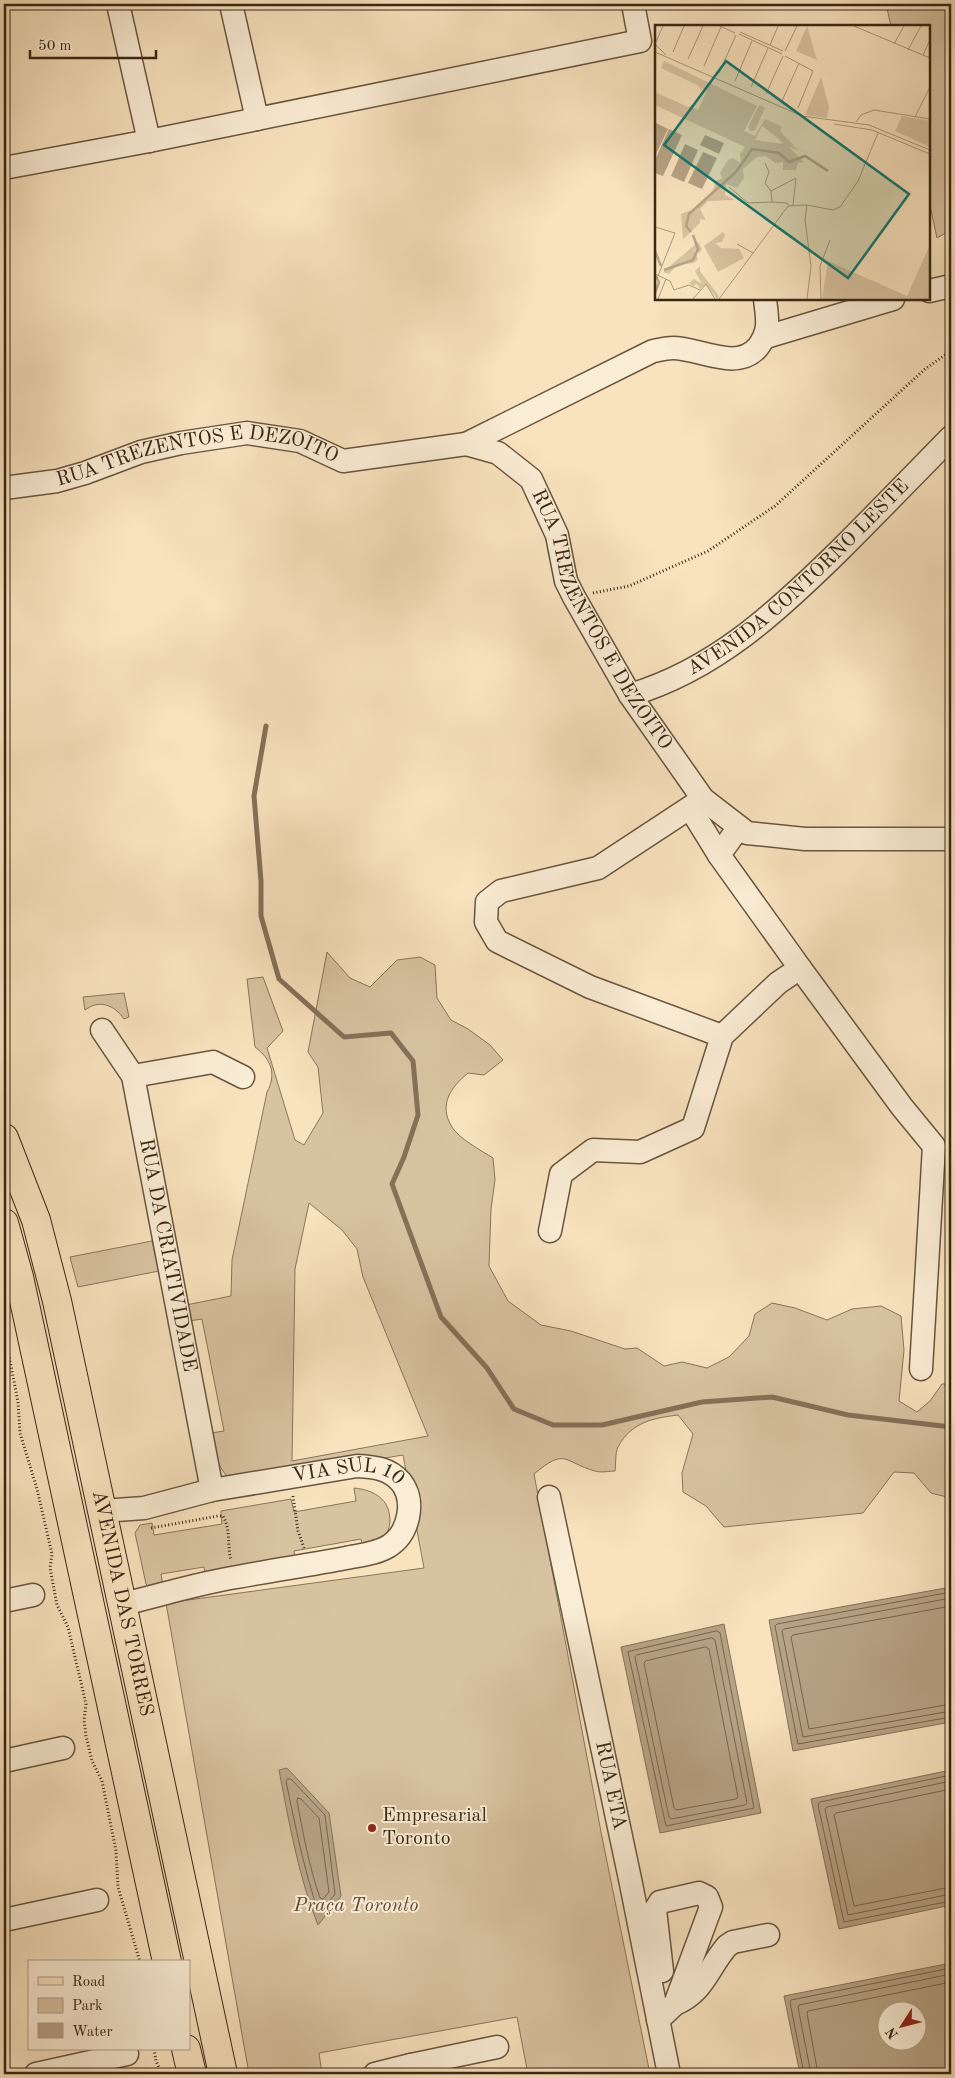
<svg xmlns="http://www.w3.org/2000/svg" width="955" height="2078" viewBox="0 0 955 2078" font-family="'Old Standard TT',serif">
	<rect width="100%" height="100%" fill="#f8e3be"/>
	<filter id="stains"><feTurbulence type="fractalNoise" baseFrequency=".004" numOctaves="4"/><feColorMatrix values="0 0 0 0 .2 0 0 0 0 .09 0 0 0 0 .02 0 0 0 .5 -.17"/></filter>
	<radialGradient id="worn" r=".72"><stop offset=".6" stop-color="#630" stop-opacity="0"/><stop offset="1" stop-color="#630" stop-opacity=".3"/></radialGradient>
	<path fill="#d8c3a1" stroke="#88755b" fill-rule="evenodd" d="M886 4H951V230L937 238 929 201V26H891Z
		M327 952 350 978 370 987 397 960 420 957 435 965 437 998 451 1020 468 1029 490 1045 503 1060 484 1075 468 1073C451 1087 438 1105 452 1127 458 1138 482 1151 493 1158L495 1180 491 1209 489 1266 508 1301 541 1325 571 1331 625 1349 637 1348 664 1366 682 1362 707 1368 729 1357 749 1336 755 1314 772 1303 795 1308 827 1320 852 1309 881 1306 901 1316 904 1350 899 1401 917 1412 930 1401 942 1384H951V1498L931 1493 914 1473 894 1472 863 1513 724 1527 706 1506 683 1492 682 1473 693 1434 678 1415C654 1418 631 1422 618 1447 615 1453 616 1464 615 1471 609 1471 601 1473 595 1471 563 1462 566 1447 534 1474L601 1832 650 2074H496L527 2069 517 2017 319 2053 322 2074H249L166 1603 424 1568 403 1455 290 1474 228 1477C216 1466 215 1449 211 1433L224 1431 202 1319 189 1321 186 1305 231 1296 232 1260 267 1092C277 1074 271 1059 255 1047L247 979 263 977 283 1031 267 1048 295 1140 304 1145 323 1113 318 1067 308 1052ZM309 1203 342 1230 357 1249 363 1277 428 1436 292 1461 295 1269Z
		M124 993 129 1017 124 1019C114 1005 100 999 85 1010L83 997Z
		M152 1241 159 1271 78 1287 70 1257Z
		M354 1488C374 1490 390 1499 390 1521 390 1526 387 1535 384 1539 378 1544 370 1547 364 1551L361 1539 294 1551 296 1564 206 1579 204 1567 161 1574 163 1586 149 1587 146 1584 135 1533 140 1525 152 1523 154 1535 222 1524 221 1511 291 1499 294 1512 356 1501Z"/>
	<path fill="#b7a385" stroke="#857158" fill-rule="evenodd" d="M951 1587V1722L793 1751 769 1620Z
		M724 1624 761 1813 660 1833 621 1647Z
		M287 1768 329 1813 341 1896 318 1925C298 1875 289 1822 279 1770Z
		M951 1770V1905L839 1929 811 1799Z
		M951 1963V2074H800L784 1996ZM918 2010V2040H888V2010Z"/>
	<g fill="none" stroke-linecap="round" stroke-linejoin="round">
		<path stroke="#78654d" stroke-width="1" d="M951 1592 777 1624 775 1626 798 1744 951 1717
			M951 1598 784 1629 782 1631 803 1737 951 1711
			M951 1606 793 1635 791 1637 809 1729 951 1704
			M717 1631 720 1633 754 1808 666 1826 628 1652Z
			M712 1638 715 1640 747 1803 745 1805 671 1819 669 1817 635 1657 637 1655Z
			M706 1647 709 1649 738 1797 736 1799 676 1810 674 1808 644 1663 646 1661Z
			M951 1775 820 1802 818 1805 844 1922 951 1901
			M288 1779H291L325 1815 335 1894 321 1912 318 1911C304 1869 295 1825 286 1781Z
			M951 1781 827 1807 825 1809 848 1915 951 1894
			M951 1789 836 1813 834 1815 854 1906 951 1887
			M298 1798 301 1799 319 1818 329 1892 323 1899 320 1898C309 1866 303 1833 297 1801Z
			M804 2074 790 2002 791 2000 951 1968
			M811 2074 798 2007 799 2005 951 1974
			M818 2074 807 2013 808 2011 951 1982"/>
		<path stroke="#857158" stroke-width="5" d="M266 726 254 796 261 881V916L279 979 344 1037 391 1033 413 1061 418 1115 404 1157 392 1184 441 1317 487 1368 514 1409 553 1425H602L702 1402 772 1397 848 1415 951 1427"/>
		<defs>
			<g id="minor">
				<path d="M118 4 149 141"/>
				<path d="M231 4 257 119"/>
				<path d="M4 168 149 141 640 41 633 4"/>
				<path d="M929 291 951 286"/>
				<path d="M766 337 893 299"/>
				<path d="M466 444 653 351C659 350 666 348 673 348 699 348 737 372 758 347 771 330 767 318 765 299"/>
				<path id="s1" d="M4 488 57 481 85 473 141 452 181 443 247 433 300 441 343 461 466 444 498 453 531 479 557 535 566 581 574 597 630 695 703 799 747 833 805 839H951"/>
				<path id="s2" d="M630 695C715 670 778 611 840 550 877 513 914 475 951 437"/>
				<path d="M703 799 598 868 501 891 487 902 486 922 497 941 590 987 722 1036"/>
				<path d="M690 808 719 855"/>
				<path d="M800 968 902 1107 934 1146 921 1369"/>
				<path id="s3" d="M102 1030 133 1076 212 1490"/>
				<path d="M133 1076 213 1062 243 1077"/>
				<path d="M550 1231 561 1174 593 1150 640 1152 693 1128 722 1036 778 983 800 968 719 855 739 827"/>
				<path id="s4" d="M549 1497 630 1879 669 2074"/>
				<path id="s5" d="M102 1511 144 1508 212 1490 357 1466C374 1467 389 1468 401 1482 416 1501 409 1533 389 1546 376 1554 360 1555 346 1558 310 1565 274 1570 237 1577 199 1583 161 1595 123 1604"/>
				<path d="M4 1601 33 1595"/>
				<path d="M4 1761 63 1748"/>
				<path d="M4 1920 97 1900"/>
				<path d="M675 2004C704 1992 708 1968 727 1946L733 1942 768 1935"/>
				<path d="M658 2020 675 2004 711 1907 707 1897 699 1893 660 1902 655 1910 662 1971"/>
				<path d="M411 2065 497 2047"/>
				<path d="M36 2074 127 2054"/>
				<path d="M375 2074 411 2065 413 2074"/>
			</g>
			<g id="major">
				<path id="s6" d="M4 1138 36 1220 57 1301 223 2074"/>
				<path d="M4 1223 19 1277 167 1962"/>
				<path d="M186 2049 192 2074"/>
			</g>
		</defs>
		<use href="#minor" stroke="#69563f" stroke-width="25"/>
		<use href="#major" stroke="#392715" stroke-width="30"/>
		<path stroke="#392715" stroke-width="3" stroke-dasharray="1 2.5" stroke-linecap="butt" d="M593 593 629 586 708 551 775 506 925 369 951 351
			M4 1330 18 1402 20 1433 37 1489 52 1554 50 1568 57 1605 68 1627 86 1704 84 1720 86 1736 92 1761 102 1781 116 1851 118 1887 140 1962
			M293 1496 298 1531 304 1548
			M151 1528 218 1516H223C231 1530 227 1546 231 1560
			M154 2049 156 2061 162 2074"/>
		<use href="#minor" stroke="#faedd5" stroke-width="22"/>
		<use href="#major" stroke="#f8e3be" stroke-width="28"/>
	</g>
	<circle fill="#8f2418" stroke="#faedd5" stroke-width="2" cx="372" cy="1828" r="5"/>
	<g text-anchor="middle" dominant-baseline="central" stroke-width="4" stroke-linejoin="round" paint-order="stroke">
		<g font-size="20" fill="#392715" stroke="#faedd5">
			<text stroke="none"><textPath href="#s1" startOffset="199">RUA TREZENTOS E DEZOITO</textPath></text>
			<text stroke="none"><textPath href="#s2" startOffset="208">AVENIDA CONTORNO LESTE</textPath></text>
			<text stroke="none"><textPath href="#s1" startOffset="709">RUA TREZENTOS E DEZOITO</textPath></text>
			<text stroke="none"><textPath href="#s3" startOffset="238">RUA DA CRIATIVIDADE</textPath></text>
			<text stroke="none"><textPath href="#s5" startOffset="251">VIA SUL 10</textPath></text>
			<text stroke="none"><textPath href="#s6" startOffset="481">AVENIDA DAS TORRES</textPath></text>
			<text stroke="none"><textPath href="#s4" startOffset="295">RUA ETA</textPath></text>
		</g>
		<g font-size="20" fill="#392715" stroke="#faedd5" text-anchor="start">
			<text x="382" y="1816">Empresarial<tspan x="382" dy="23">Toronto</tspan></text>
		</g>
		<g font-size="20" font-style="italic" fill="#614e38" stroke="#faedd5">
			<text x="356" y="1906">Praça Toronto</text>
		</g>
	</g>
	<g transform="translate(655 25)">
		<rect width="275" height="275" fill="#f8e3be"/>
		<path d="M152 1 162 35 141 26ZM9 36 102 81 89 106 100 111 110 94 127 102 125 106 142 124 152 128 134 122 149 137 143 138 141 145H128V137L120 138 111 131 102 132 88 144 89 153 82 163 71 159 70 170 80 175 53 176 45 184 51 195 45 194V198L28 214 26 189 39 184 58 165 60 157 67 153 65 148 73 135 78 133 86 138 85 129 90 122 0 80V67L33 82 39 79 38 83 43 85 52 66 47 63 46 66 44 61 6 43ZM107 101 123 113 128 119 100 115ZM166 52 174 82 172 93 150 90ZM104 80 110 83 100 105 96 106 93 102ZM247 91 275 96V122L240 106ZM68 207 70 210 67 217 60 218 66 223 84 224 89 233 63 247 49 221ZM43 217 47 224 44 228 39 224 43 234 39 238 22 240 14 249 8 247ZM275 220V274H167L173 236 252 271ZM45 241V246L64 271 62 274 51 259 45 264 42 259 38 261 34 258 39 254 47 259 40 246Z" fill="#d8c3a1" fill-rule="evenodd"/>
		<path d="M1 98 13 104 0 131V100ZM14 104 27 110 8 151 0 148V135ZM50 110 69 118 64 129 45 120ZM30 119 43 125 29 157 16 151ZM48 127 62 133 47 164 33 158Z" fill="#b7a385"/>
		<path fill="none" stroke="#b7a385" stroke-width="2.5" d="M36 207 31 201 34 189 81 147 97 124 124 128 134 137 150 131 173 146M0 226 6 241M9 245 38 235 43 224 38 210M0 268 4 257 1 251"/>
		<path fill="none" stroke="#ac987a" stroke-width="1" d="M65 1 80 8M199 1 275 33M85 7 128 26M84 9 127 29M0 19 11 30M0 19 8 1M239 19 249 1M115 20 123 1M253 25 266 1M130 26 142 1M0 27 147 91 214 100 275 125M18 27 29 1M268 30 275 15M130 31 158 46 143 83M33 34 48 1M49 41 66 2M64 48 81 10M80 56 97 16M96 62 113 23M111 69 128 31M127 76 144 38M260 92 275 62M201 97 206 90 219 85 275 94M179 99 217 105 275 129M110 138 114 147 110 158 116 166 117 177 132 178 134 181M74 162 93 178 117 177M116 166 141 153 138 180M0 202 20 208 3 251M82 219 98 228M0 249 15 256 19 265 34 260 45 265M3 274 11 254M38 274 51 259 60 274M64 274 133 181 152 180 178 185 185 182 203 156 223 108M152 274 156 241 150 195 152 180M166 274 165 241 175 215"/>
		<path fill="#0f766e" fill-opacity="0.15" stroke="#0f766e" stroke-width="2.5" d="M71 36 254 169 193 253 9 120Z"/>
		<rect width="275" height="275" fill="none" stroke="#392715" stroke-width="2.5"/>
	</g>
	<rect width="955" height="2078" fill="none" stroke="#f8e3be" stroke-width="20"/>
	<rect x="5" y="5" width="945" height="2068" fill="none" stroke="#392715" stroke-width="2.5"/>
	<rect x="10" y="10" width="935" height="2058" fill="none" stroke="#392715"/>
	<rect x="28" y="1960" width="162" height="90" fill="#faedd5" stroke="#ad9e88"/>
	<rect x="38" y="1977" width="25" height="8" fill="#f8e3be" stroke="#ad9e88"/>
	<text x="72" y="1986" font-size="15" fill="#392715">Road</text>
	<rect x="38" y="1998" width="25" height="15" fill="#d8c3a1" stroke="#ad9e88"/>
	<text x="72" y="2010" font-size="15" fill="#392715">Park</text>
	<rect x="38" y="2023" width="25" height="15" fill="#b7a385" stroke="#ad9e88"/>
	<text x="72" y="2036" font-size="15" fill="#392715">Water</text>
	<g transform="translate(902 2026) rotate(234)"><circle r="24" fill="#faedd5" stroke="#ad9e88"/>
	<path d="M0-4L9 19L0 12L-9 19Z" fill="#8f2418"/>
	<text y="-8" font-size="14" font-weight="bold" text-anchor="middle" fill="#392715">N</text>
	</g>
	<path d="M30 50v8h126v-8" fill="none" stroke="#392715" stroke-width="2.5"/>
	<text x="38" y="50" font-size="15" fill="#392715" stroke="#faedd5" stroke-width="4" paint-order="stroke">50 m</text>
	<rect width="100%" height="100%" filter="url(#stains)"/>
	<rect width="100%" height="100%" fill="url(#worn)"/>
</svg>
